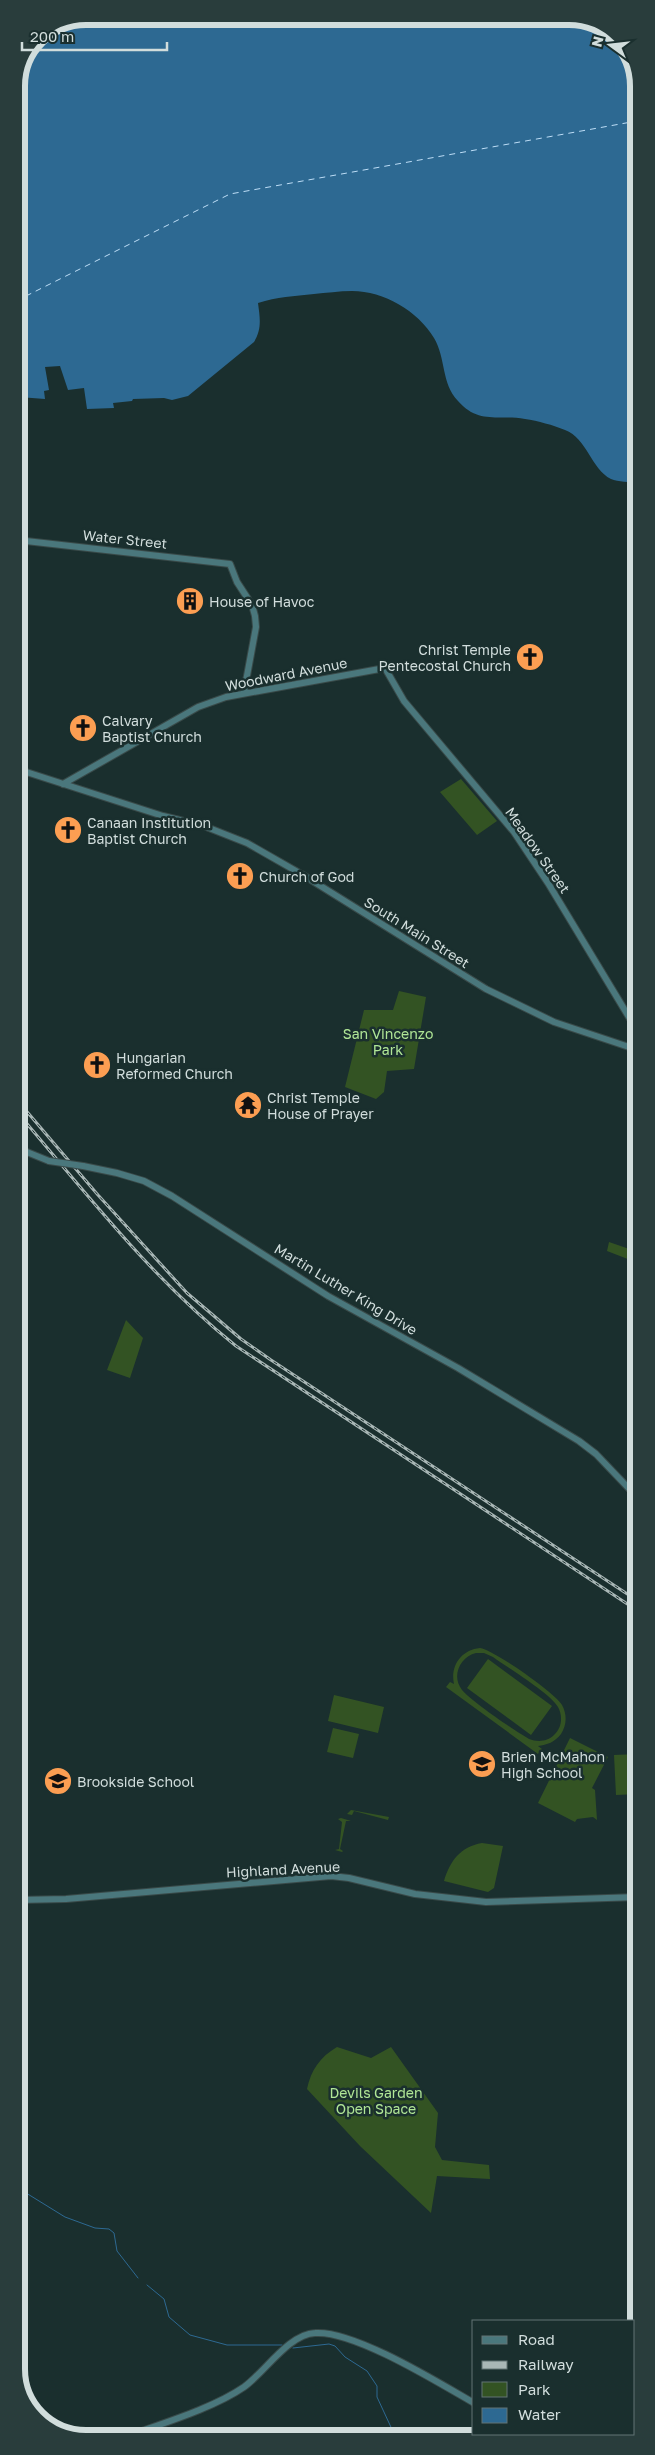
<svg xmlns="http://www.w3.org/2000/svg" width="655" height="2455" viewBox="0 0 655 2455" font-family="'Golos Text',sans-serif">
	<rect width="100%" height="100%" fill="#1a2f2e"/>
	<path fill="#335323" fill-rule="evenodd" d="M18 80 19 140 16 160V85Z
		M461 779 497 821 477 835 440 792Z
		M399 991 426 997 414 1069 387 1071 384 1092 376 1099 345 1087 364 1010H393Z
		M609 1242 638 1252V1263L607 1251Z
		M126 1320 143 1338 130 1378 107 1370Z
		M480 1648C494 1650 555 1693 562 1705 567 1714 567 1725 561 1734 555 1742 547 1745 538 1746L542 1749 538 1754 446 1687 450 1682 454 1684C450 1666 461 1650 480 1648ZM476 1653H484L493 1657C508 1668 550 1693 558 1707 563 1716 562 1728 554 1735 547 1742 537 1742 529 1739 515 1731 471 1701 462 1690 451 1676 460 1657 476 1653Z
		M488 1659 552 1706 531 1735 467 1688Z
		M334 1695 384 1707 378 1733 328 1721Z
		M333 1728 359 1734 353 1758 327 1752Z
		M570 1738 608 1757 592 1788 595 1790 597 1820 593 1817 577 1819 575 1822 538 1803Z
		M638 1754V1794L616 1795 614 1755Z
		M351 1810 389 1817 388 1820 354 1811 352 1815 347 1814Z
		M341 1818 351 1821H346L340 1849 343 1851 342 1852 335 1850 339 1849 342 1822 338 1819Z
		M482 1843 503 1846 494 1888 488 1892 444 1881C450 1861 460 1847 482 1843Z
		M337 2047 371 2058 391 2047 438 2113 435 2147 442 2160 489 2165 490 2179 437 2176 431 2213 360 2146 307 2089C311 2070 320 2057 337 2047Z
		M476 2434H517L522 2438H474Z"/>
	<path fill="#2d6992" d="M86 16 387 17 385 20 388 24 392 21 391 17H578L615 34 637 72 638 483C630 482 618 482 611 479 591 469 587 438 565 430 553 425 538 421 525 419 499 414 479 425 458 401 441 383 446 358 434 338 418 311 384 291 352 291 339 291 326 293 314 294 294 296 277 297 258 303 260 318 262 329 254 342L188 396 172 400 164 398 133 399 132 401 113 403 114 408 87 409 84 388 68 390 60 366 45 367 49 390 44 391 45 399 19 397 21 368 16 369 18 80 37 36Z"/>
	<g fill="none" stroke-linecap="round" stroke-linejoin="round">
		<path stroke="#2d6992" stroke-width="1" d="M18 2188 65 2217 95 2228 109 2229 114 2233 117 2251 138 2278
			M147 2285 164 2299 169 2317 190 2335 227 2345H282
			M293 2348 329 2344 335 2346 345 2357 367 2371 377 2386V2397L396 2438"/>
		<path stroke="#bedef7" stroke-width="1" stroke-dasharray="6 5" stroke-linecap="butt" d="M16 301 230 194 637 121"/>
		<defs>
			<path id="secondary" d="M17 540 230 564 237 582 252 605 255 616 256 627 244 692
				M17 769 163 816 204 826 247 843 303 875 486 989 554 1022 638 1050
				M63 784 198 707 226 697 385 668 404 701 514 832 548 883 638 1032
				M17 1148 49 1161
				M83 1166 117 1173 144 1181 172 1196 328 1296 458 1368 579 1441 596 1454 638 1498
				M17 1900 66 1899 331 1876 349 1878 415 1894 486 1902 638 1897
				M526 2434 533 2437
				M122 2438C160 2424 212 2409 244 2387 265 2372 289 2334 315 2333 354 2330 439 2383 474 2403"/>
		</defs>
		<use href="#secondary" stroke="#394a49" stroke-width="8"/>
		<use href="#secondary" stroke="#4a777c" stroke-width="6"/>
		<defs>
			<path id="rail" d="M17 1100 98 1195 187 1293 241 1339 271 1360 638 1601
				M17 1112C86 1193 152 1279 236 1346L638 1611"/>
		</defs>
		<use href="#rail" stroke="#a9b7b6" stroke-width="3"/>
		<use href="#rail" stroke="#1a2f2e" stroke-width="1" stroke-dasharray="4" stroke-linecap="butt"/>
		<defs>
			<path id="secondary-bridge" d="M49 1161 83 1166"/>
		</defs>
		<use href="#secondary-bridge" stroke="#394a49" stroke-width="8" stroke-linecap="butt"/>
		<use href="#secondary-bridge" stroke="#4a777c" stroke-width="6"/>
	</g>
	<defs>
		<symbol id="building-disc" viewBox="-11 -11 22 22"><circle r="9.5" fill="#fc9e52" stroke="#1a2f2e"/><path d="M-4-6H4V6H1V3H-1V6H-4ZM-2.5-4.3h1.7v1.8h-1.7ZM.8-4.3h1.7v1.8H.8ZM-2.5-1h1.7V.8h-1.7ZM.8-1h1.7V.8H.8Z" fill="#111"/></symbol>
		<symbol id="church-disc" viewBox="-11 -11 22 22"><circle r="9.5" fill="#fc9e52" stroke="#1a2f2e"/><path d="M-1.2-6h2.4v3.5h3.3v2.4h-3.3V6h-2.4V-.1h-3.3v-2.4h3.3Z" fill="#111"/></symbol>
		<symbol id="temple-disc" viewBox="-11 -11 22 22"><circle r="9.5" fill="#fc9e52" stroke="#1a2f2e"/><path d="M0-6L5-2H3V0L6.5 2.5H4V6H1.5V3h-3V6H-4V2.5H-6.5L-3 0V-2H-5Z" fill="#111"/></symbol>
		<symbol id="school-disc" viewBox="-11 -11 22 22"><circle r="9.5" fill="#fc9e52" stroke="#1a2f2e"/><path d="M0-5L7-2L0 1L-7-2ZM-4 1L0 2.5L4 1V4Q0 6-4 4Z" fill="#111"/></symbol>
	</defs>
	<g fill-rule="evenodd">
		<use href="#building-disc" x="174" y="585" width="32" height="32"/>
		<use href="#church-disc" x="514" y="641" width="32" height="32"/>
		<use href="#church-disc" x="67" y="712" width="32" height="32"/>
		<use href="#church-disc" x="52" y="814" width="32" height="32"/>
		<use href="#church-disc" x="224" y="860" width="32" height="32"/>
		<use href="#church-disc" x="81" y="1049" width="32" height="32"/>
		<use href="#temple-disc" x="232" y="1089" width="32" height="32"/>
		<use href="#school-disc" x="466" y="1748" width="32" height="32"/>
		<use href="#school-disc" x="42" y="1765" width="32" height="32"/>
	</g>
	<g text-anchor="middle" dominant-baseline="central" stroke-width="5" stroke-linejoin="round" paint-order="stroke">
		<g font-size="14" fill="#d1dddc" stroke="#1a2f2e">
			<text transform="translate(125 539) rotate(6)">Water Street</text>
			<text transform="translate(286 674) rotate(-11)">Woodward Avenue</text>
			<text transform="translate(538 850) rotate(55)">Meadow Street</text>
			<text transform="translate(417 932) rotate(32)">South Main Street</text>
			<text transform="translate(346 1289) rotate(31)">Martin Luther King Drive</text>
			<text transform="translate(283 1869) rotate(-3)">Highland Avenue</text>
		</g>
		<g font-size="14" fill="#d1dddc" stroke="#1a2f2e" text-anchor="start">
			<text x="209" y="601">House of Havoc</text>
			<text x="511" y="649" text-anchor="end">Christ Temple<tspan x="511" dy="16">Pentecostal Church</tspan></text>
			<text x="102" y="720">Calvary<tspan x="102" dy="16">Baptist Church</tspan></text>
			<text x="87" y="822">Canaan Institution<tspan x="87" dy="16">Baptist Church</tspan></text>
			<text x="259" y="876">Church of God</text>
			<text x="116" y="1057">Hungarian<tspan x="116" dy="16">Reformed Church</tspan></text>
			<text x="267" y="1097">Christ Temple<tspan x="267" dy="16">House of Prayer</tspan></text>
			<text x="501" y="1756">Brien McMahon<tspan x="501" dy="16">High School</tspan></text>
			<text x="77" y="1781">Brookside School</text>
		</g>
		<g font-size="14" fill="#b0e696" stroke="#1a2f2e">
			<text x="388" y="1033">San Vincenzo<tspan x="388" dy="16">Park</tspan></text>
			<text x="376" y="2092">Devils Garden<tspan x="376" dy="16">Open Space</tspan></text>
		</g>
	</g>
	<path d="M0 0H655V2455H0ZM86 25H569A61 61 0 0 1 630 86V2369A61 61 0 0 1 569 2430H86A61 61 0 0 1 25 2369V86A61 61 0 0 1 86 25Z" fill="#293d3c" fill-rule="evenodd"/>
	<path fill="none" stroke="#d1dddc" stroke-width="6" d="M86 25H569A61 61 0 0 1 630 86V2369A61 61 0 0 1 569 2430H86A61 61 0 0 1 25 2369V86A61 61 0 0 1 86 25Z"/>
	<rect x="472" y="2320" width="162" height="115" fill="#1a2f2e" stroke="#637574"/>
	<rect x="482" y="2336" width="25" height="8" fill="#4a777c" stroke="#637574"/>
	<text x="518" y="2345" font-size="15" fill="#d1dddc">Road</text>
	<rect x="482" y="2361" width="25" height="8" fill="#a9b7b6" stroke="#637574"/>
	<text x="518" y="2370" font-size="15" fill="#d1dddc">Railway</text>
	<rect x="482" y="2382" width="25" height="15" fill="#335323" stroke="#637574"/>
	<text x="518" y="2395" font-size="15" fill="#d1dddc">Park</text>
	<rect x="482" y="2408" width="25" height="15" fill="#2d6992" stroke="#637574"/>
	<text x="518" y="2420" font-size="15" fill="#d1dddc">Water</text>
	<g transform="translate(610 45) rotate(285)" stroke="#1a2f2e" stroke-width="4" paint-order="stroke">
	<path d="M0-4L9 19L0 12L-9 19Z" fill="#d1dddc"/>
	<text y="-8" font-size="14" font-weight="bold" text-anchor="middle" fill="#d1dddc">N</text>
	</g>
	<path d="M22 42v8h145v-8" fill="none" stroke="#d1dddc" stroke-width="2.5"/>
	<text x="30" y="42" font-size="15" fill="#d1dddc" stroke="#1a2f2e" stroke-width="4" paint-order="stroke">200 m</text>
</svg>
